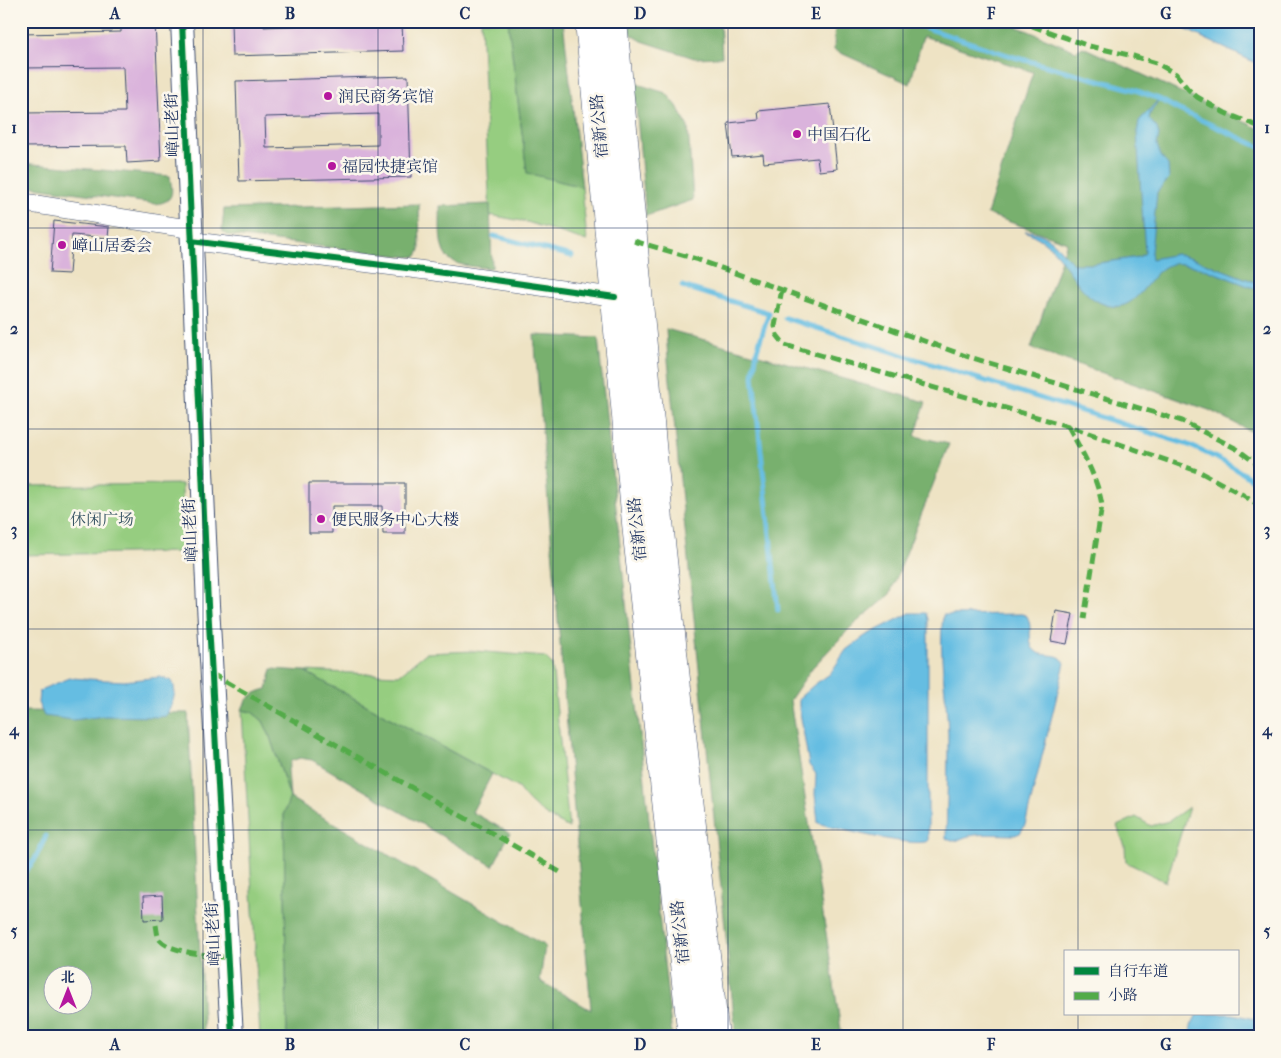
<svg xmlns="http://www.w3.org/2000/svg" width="1281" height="1058" viewBox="0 0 1281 1058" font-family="'IM FELL French Canon','Noto Serif SC',serif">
	<rect width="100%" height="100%" fill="#fbf7ec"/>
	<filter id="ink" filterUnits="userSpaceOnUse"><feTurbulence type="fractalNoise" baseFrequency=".02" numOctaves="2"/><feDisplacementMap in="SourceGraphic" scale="10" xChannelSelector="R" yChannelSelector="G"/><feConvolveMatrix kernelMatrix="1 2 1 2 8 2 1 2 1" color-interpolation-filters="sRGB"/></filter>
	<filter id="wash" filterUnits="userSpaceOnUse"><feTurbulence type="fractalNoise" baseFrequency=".0096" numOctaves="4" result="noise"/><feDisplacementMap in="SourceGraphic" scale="20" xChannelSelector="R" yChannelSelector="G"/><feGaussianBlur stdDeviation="1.12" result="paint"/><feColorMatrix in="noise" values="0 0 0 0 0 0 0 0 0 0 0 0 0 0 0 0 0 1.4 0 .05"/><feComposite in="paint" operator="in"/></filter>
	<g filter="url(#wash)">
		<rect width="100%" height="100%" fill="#eee3c4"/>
		<path fill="#96cd80" stroke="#587e6f" d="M481 21H508L527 172 582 187 587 241 527 222 490 215Z
			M182 484 183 552 21 555V486Z
			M475 651 545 657 552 664 569 828C547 816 533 809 518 788L304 671 399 675 426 653Z
			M242 710 252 712 263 721 269 734 290 798 284 813 287 1037H260Z
			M1189 807 1166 882 1126 862 1125 846 1117 826 1136 817 1151 826 1169 821Z"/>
		<path fill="#78b06e" stroke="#4a7066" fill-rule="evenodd" d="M508 21H563L582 187 527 173Z
			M628 21H720L722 57 694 58 642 41 632 35 629 28Z
			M835 21H1001L1026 30 1076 51 1083 47 1260 129V436L1209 410 1031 348 1067 242 987 214 1033 72 923 36 910 84 834 50Z
			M634 83 666 93 677 106 688 127 693 200 646 216Z
			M21 163 170 176C172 191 176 201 156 204L21 185Z
			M419 204 420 250 417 256 409 257 226 235 222 230 224 209Z
			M490 204 492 268C480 267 459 267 449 259 437 250 441 220 440 206Z
			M666 329 926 402 915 436 949 444 890 594 851 627 812 668 790 700 841 1030 844 1037H736L668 360Z
			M534 335 598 338 672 1037H287L284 813 290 797 269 734 263 721 252 712 242 710C246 697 254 692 267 689L272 669 304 671 492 774 472 812 510 833 493 866 312 760 300 758 291 761 288 770 290 798 545 946 540 981 591 1010Z
			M21 711 188 713 204 1037H21ZM52 976H82V1006H52Z"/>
		<path fill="#65bde2" stroke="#4076a0" d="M1168 21H1239L1260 30V65Z
			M1159 99 1150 114 1149 119 1157 128 1159 135 1157 145 1161 156 1168 165 1169 179 1157 192 1151 252 1152 259 1176 254 1189 257 1260 284V290C1238 284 1193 260 1172 264 1146 270 1139 320 1101 303 1078 293 1068 264 1050 247 1043 240 1034 235 1025 231 1050 233 1057 246 1073 264H1093L1139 257 1145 253 1137 133 1139 121Z
			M910 613H926L928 619V841C914 848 837 829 818 823L815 794 816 774 809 765 799 706V698L815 684 830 674 846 650 865 636Z
			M1022 614 1027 616C1032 625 1029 635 1031 644 1035 658 1050 653 1059 657 1062 658 1063 661 1065 663L1025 825 1020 833 1015 835C1000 835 983 833 969 836 959 838 955 845 946 838 947 803 948 769 948 734 947 694 938 656 943 615Z
			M160 677 172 681C178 693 172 705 166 716L158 717 105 716 73 720 44 716 38 703 39 692 42 689 70 678 124 681Z
			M1197 1014H1233L1260 1020V1037H1190L1191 1026Z"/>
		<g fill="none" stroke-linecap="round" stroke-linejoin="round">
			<path stroke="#65bde2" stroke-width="5" d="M905 21 1014 57 1135 90 1159 99 1177 109 1260 147
				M494 236 572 256
				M682 286 769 313 757 350 753 376 778 610
				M785 318 1186 444C1213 456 1237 467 1260 486
				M21 876 34 861 46 836"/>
		</g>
		<g id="blocks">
			<path fill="#dab3dc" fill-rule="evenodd" d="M121 21H155L161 161 127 163 126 146 21 147V113L125 112 123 67 21 68V34L121 32Z
				M231 21H263L264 27 402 21 403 51 232 56Z
				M408 76 411 177 239 181 236 81ZM378 114V145L266 148 265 117Z
				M830 104 837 169 819 171 817 158 764 163 763 154 732 157 728 123 759 120 758 111Z
				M54 221 109 227 108 238 72 235 69 274 50 273Z
				M309 483H405V534H383L382 506H332V533H309Z
				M1056 611 1073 614 1067 644 1051 641Z
				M162 896 163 919 144 920 143 897Z"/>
		</g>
	</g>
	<g filter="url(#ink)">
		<use href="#blocks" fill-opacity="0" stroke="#3b4a6d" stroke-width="1"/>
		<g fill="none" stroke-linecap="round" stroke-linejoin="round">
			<defs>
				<path id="minor" d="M21 202 190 229
					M191 241 430 271 615 297"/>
				<path id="tertiary" d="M182 21 208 605 232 1037"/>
				<path id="trunk" d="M589 21 638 544 692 1037
					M613 21 661 542 715 1037"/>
			</defs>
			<use href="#minor" stroke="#3b4a6d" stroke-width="19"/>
			<use href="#tertiary" stroke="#3b4a6d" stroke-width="24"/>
			<use href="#trunk" stroke="#3b4a6d" stroke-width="29"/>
			<use href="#minor" stroke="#fff" stroke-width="18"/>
			<use href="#tertiary" stroke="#fff" stroke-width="22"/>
			<use href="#trunk" stroke="#fff" stroke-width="28"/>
			<path stroke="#52ab49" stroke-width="5" stroke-dasharray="10 5" stroke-linecap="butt" d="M1018 21 1089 46 1133 56 1156 63 1176 74 1188 89 1197 97 1225 113 1260 127
				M634 241 696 259 966 356 1182 421 1237 449 1260 466
				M782 289 775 326 777 335 785 345 1068 426 1200 472 1243 495 1260 506
				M1068 426C1082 452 1097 476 1102 505L1084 619
				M212 674 560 872
				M156 925C157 930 157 936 160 940 171 953 211 955 228 958"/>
			<defs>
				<path id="cycleway" d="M182 21 208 605 232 1037
					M191 241 430 271 615 297"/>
			</defs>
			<use href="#cycleway" stroke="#fbf7ec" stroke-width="9"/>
			<use href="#cycleway" stroke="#00873e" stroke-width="6"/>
		</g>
	</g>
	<path fill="none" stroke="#1b2f5e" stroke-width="1" stroke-opacity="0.55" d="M203 21V1037M378 21V1037M553 21V1037M728 21V1037M903 21V1037M1078 21V952M21 228H1260M21 429H1260M21 629H1260M21 830H1260M1078 1014V1037"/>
	<g fill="#b5179e" stroke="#fbf7ec" stroke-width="2">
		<circle cx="328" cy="96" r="5"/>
		<circle cx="797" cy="134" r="5"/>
		<circle cx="332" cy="166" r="5"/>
		<circle cx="62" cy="245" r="5"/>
		<circle cx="321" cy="519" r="5"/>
	</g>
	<g text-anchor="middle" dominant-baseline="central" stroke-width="5" stroke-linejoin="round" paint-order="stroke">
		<g font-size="16" fill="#1b2f5e" stroke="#fbf7ec" text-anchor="start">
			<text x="338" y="96">润民商务宾馆</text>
			<text x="807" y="134">中国石化</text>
			<text x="342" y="166">福园快捷宾馆</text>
			<text x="72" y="245">嶂山居委会</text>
			<text x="331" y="519">便民服务中心大楼</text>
		</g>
		<g font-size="16" fill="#1b2f5e" stroke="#fbf7ec">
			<text transform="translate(172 125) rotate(-92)">嶂山老街</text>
			<text transform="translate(599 126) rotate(-95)">宿新公路</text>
			<text transform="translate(637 529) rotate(-96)">宿新公路</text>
			<text transform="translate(190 530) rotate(-93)">嶂山老街</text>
			<text transform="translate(680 932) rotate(-96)">宿新公路</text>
			<text transform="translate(213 934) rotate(-93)">嶂山老街</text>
		</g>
		<g font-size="16" fill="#3a5666" stroke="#fbf7ec">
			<text x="102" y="519">休闲广场</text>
		</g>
	</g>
	<rect width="1281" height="1058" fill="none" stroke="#fbf7ec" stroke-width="55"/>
	<rect x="1064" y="950" width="175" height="65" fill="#fbf7ec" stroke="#a1a7b3"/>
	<rect x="1074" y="967" width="25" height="8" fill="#00873e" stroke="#a1a7b3"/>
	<text x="1108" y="976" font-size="15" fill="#1b2f5e">自行车道</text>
	<rect x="1074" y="992" width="25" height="8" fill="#52ab49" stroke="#a1a7b3"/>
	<text x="1108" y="1000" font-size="15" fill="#1b2f5e">小路</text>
	<g transform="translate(68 990)"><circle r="24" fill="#fbf7ec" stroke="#a1a7b3"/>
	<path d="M0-4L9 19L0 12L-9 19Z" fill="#b5179e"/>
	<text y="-8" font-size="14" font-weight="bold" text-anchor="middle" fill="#1b2f5e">北</text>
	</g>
	<rect x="28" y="28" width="1226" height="1002" fill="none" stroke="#1b2f5e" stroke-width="2"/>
	<g font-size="16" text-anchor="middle" font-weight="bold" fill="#1b2f5e">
		<text x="115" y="19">A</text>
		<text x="290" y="19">B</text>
		<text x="465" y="19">C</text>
		<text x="640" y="19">D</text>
		<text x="816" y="19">E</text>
		<text x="991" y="19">F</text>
		<text x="1166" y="19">G</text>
		<text x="14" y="133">1</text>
		<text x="1267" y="133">1</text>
		<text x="14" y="334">2</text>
		<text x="1267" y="334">2</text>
		<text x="14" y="535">3</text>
		<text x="1267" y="535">3</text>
		<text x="14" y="735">4</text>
		<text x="1267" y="735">4</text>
		<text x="14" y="936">5</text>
		<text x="1267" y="936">5</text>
		<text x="115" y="1050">A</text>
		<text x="290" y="1050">B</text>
		<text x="465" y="1050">C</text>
		<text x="640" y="1050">D</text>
		<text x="816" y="1050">E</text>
		<text x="991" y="1050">F</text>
		<text x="1166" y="1050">G</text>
	</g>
</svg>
